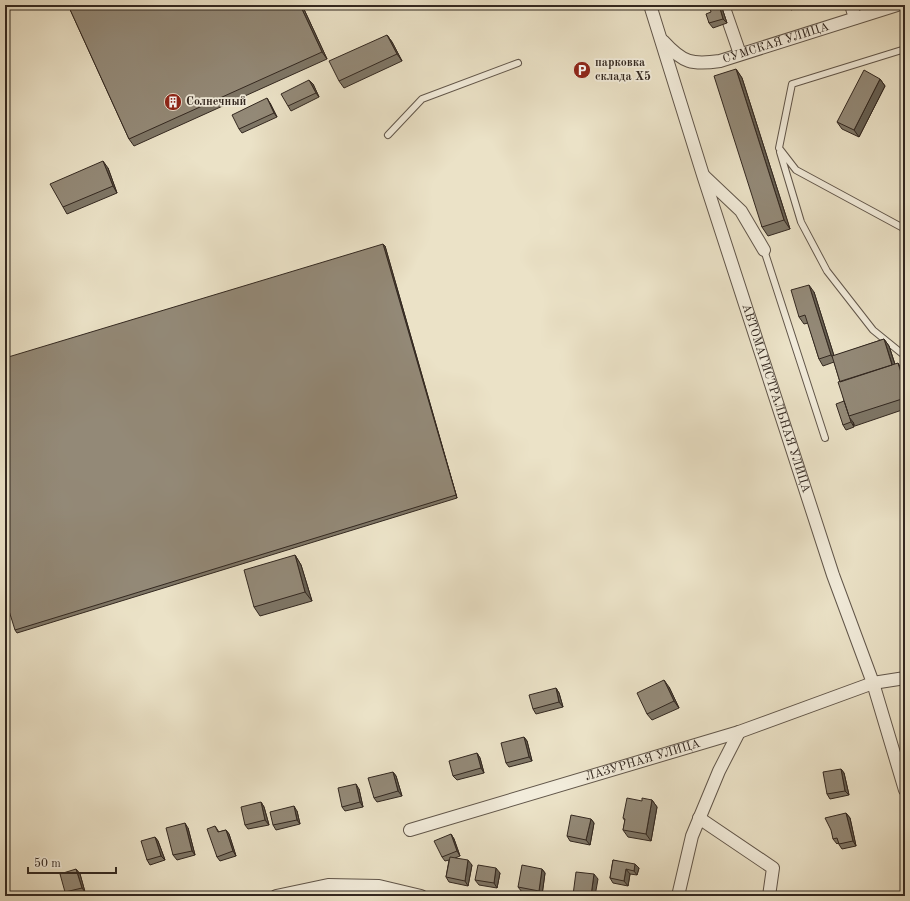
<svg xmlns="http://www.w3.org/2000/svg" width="910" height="901" viewBox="0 0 910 901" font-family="'Old Standard TT',serif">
	<rect width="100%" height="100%" fill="#ebe2c7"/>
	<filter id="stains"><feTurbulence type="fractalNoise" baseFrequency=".005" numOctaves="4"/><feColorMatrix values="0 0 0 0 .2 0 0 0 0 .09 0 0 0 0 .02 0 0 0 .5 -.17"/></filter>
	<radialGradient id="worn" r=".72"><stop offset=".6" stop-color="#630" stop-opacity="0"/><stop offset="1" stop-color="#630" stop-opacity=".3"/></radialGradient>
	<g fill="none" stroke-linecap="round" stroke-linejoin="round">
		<defs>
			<path id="service" d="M905 49 792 84 779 148 796 170 905 229
				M388 135 422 99 518 63
				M780 152 801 222 827 271 873 330 905 356
				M764 250 825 438"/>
			<g id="minor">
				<path id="s1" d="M650 5 703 175 833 575 873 683 905 790"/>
				<path d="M723 5 740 54"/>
				<path d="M851 5 855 18"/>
				<path id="s2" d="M663 41C683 63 692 65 720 61L897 5"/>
				<path d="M704 176 741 211 764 250"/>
				<path d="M699 818 773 868 769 896"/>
				<path id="s3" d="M410 830 739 732 873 683 905 678"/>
				<path d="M276 896 328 885 379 886 421 896"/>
				<path d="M678 896 692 836 719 771 739 732"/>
			</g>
		</defs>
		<use href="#service" stroke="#61564a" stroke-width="8"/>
		<use href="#minor" stroke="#61564a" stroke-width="14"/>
		<use href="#service" stroke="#f2ecdb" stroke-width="6"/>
		<use href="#minor" stroke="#f2ecdb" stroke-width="12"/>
	</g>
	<path fill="#7e7666" stroke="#332820" d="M68 5H302L327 59 134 146 129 139Z
		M721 5 727 23 713 28 709 23 711 12Z
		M746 5H757L748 8Z
		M787 5H804V6L791 10Z
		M387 35 392 42 402 61 344 88 339 81Z
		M736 69 742 78 790 229 768 236 762 227Z
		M880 79 885 86 859 137 842 129 837 122Z
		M309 80 313 84 319 97 291 111 288 106Z
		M270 103 277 117 242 133 239 129Z
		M108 168 117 193 67 214 63 207Z
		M383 244 385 246 457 498 17 633 15 630Z
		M814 292 834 356 884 339 889 346 895 364 904 372 905 374V409L855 426 853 422 854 427 846 430 843 425 844 401 840 382 834 362 823 366 819 359 808 323 804 324 799 317Z
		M295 555 301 565 312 601 260 616 254 607Z
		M669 687 679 708 652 720 647 714Z
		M556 688 559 693 563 707 536 714 533 709Z
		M524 737 527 741 532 761 509 767 506 763Z
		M477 753 480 758 484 773 457 780 453 776Z
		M841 769 844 773 849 795 830 799 827 794Z
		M393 772 396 776 402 796 377 802 374 798Z
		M359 789 363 807 345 811 342 807Z
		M652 800 657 807 651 841 628 837 623 830 625 821 623 818 642 801Z
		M261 802 264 807 269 825 248 829 245 825Z
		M297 811 300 824 276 830 273 825Z
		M846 813 850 818 856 846 842 849 838 843 837 844 833 839Z
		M591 819 594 823 590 845 570 841 567 836Z
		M215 826 219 832 226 830 229 834 236 856 220 861 217 857Z
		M188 828 195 855 177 860 173 855Z
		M451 834 454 839 460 856 455 858 472 865 468 886 449 882 446 877 449 860 445 861 442 857Z
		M155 837 158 841 165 860 150 865 147 860Z
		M613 860 639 868 637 875 630 874 628 886 613 883 610 878Z
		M76 869 80 874 85 892 72 896H68L65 892Z
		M542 869 545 873 542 895 522 892 518 887Z
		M500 873 497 888 479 885 475 880Z"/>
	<path fill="#676053" stroke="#332820" d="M300 5H302L327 59 322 52Z
		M719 5H721L727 23 723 19Z
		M387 35 392 42 402 61 397 54Z
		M736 69 742 78 790 229 784 220Z
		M880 79 885 86 859 137 854 130Z
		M309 80 313 84 319 97 316 93Z
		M267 98 270 103 277 117 274 113Z
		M103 161 108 168 117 193 113 186Z
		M383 244 385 246 457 498 456 495Z
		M809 285 814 292 836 362 831 355Z
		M884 339 889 346 898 374 893 367Z
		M898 363 904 372 905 374V385Z
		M849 417 853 422 854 427 851 422Z
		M295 555 301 565 312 601 305 592Z
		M664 680 669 687 679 708 674 701Z
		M556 688 559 693 563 707 559 702Z
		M524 737 527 741 532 761 529 757Z
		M477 753 480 758 484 773 481 768Z
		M841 769 844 773 849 795 845 791Z
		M393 772 396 776 402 796 398 791Z
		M356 784 359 789 363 807 360 802Z
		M652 800 657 807 651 841 646 834Z
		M261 802 264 807 269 825 265 820Z
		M294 806 297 811 300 824 297 820Z
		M846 813 850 818 856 846 853 841Z
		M591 819 594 823 590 845 586 840Z
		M185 823 188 828 195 855 192 851Z
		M226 830 229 834 236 856 233 851Z
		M451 834 454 839 460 856 457 851Z
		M155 837 158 841 165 860 161 856Z
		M468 860 472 865 468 886 465 881Z
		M635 864 639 868 637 875 634 871Z
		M496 868 500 873 497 888 494 883Z
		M76 869 80 874 85 892 82 888Z
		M542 869 545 873 542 895 539 891Z
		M626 869 630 874 628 886 624 881Z
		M594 874 598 879 595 896H591Z"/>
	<path fill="#938977" stroke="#332820" d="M68 5H300L322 52 129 139Z
		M709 5H719L723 19 709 23 706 14 711 12Z
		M387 35 397 54 339 81 329 61Z
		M736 69 784 220 762 227 714 76Z
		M864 70 880 79 854 130 837 122Z
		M309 80 316 93 288 106 281 94Z
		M267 98 274 113 239 129 232 115Z
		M103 161 113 186 63 207 50 184Z
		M383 244 456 495 15 630 5 598V358Z
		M809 285 831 355 819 359 805 315 799 317 791 290Z
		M884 339 892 365 840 382 832 356Z
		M898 363 905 385V398L849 416 838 382Z
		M844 401 851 422 843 425 836 404Z
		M905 449V460L901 451Z
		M295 555 305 592 254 607 244 570Z
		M664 680 674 701 647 714 637 693Z
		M556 688 559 702 533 709 529 695Z
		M524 737 529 757 506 763 501 743Z
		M477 753 481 768 453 776 449 761Z
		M841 769 845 791 827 794 823 772Z
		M393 772 398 791 374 798 368 778Z
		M356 784 360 802 342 807 338 788Z
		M627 798 642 801V798L652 800 646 834 623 830 625 819 623 818Z
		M261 802 265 820 245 825 241 807Z
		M294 806 297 820 273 825 270 812Z
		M846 813 853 841 839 844 837 838 833 839 831 830 825 818Z
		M571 815 591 819 586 840 567 836Z
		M185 823 192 851 173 855 166 828Z
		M215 826 218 832 226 830 233 851 217 857 207 829Z
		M451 834 457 851 442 857 434 841Z
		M155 837 161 856 147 860 141 841Z
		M450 857 468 860 465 881 446 877Z
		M613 860 635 864 634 871 626 869 624 881 610 878Z
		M478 865 496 868 494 883 475 880Z
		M522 865 542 869 539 891 518 887Z
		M76 869 82 888 65 892 60 874Z
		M576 872 594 874 591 896 573 895Z"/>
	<defs>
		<symbol id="parking-disc" viewBox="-11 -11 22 22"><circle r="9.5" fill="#8f2418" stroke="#f2ecdb"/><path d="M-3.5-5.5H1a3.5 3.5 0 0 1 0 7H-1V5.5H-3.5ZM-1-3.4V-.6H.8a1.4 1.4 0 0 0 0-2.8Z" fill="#fff"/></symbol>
		<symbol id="building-disc" viewBox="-11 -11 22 22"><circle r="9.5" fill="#8f2418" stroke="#f2ecdb"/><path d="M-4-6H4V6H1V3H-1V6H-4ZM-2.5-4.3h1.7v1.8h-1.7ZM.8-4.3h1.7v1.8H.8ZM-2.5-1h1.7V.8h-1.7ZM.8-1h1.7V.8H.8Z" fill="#fff"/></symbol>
	</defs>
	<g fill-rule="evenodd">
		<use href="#parking-disc" x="572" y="60" width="20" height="20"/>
		<use href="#building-disc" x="163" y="92" width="20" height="20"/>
	</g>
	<g text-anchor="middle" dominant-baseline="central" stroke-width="3.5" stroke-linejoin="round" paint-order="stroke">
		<g font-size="12" fill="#332820" stroke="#f2ecdb">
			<text stroke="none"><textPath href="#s2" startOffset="123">СУМСКАЯ УЛИЦА</textPath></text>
			<text stroke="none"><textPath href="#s1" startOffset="413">АВТОМАГИСТРАЛЬНАЯ УЛИЦА</textPath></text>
			<text stroke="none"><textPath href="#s3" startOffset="243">ЛАЗУРНАЯ УЛИЦА</textPath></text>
		</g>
		<g font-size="12" font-weight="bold" fill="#332820" stroke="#f2ecdb" text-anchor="start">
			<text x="595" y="63">парковка<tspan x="595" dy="14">склада X5</tspan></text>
			<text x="186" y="102">Солнечный</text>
		</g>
	</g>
	<rect width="910" height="901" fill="none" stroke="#ebe2c7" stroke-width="20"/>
	<rect x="6" y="6" width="898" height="889" fill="none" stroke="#332820" stroke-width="2"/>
	<rect x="10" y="10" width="890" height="881" fill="none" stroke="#332820"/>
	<path d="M28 867v6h88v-6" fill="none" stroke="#332820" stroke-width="2"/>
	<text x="34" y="867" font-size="12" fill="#332820" stroke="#f2ecdb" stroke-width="3" paint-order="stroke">50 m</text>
	<rect width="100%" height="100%" filter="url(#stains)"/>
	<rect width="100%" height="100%" fill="url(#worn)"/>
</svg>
